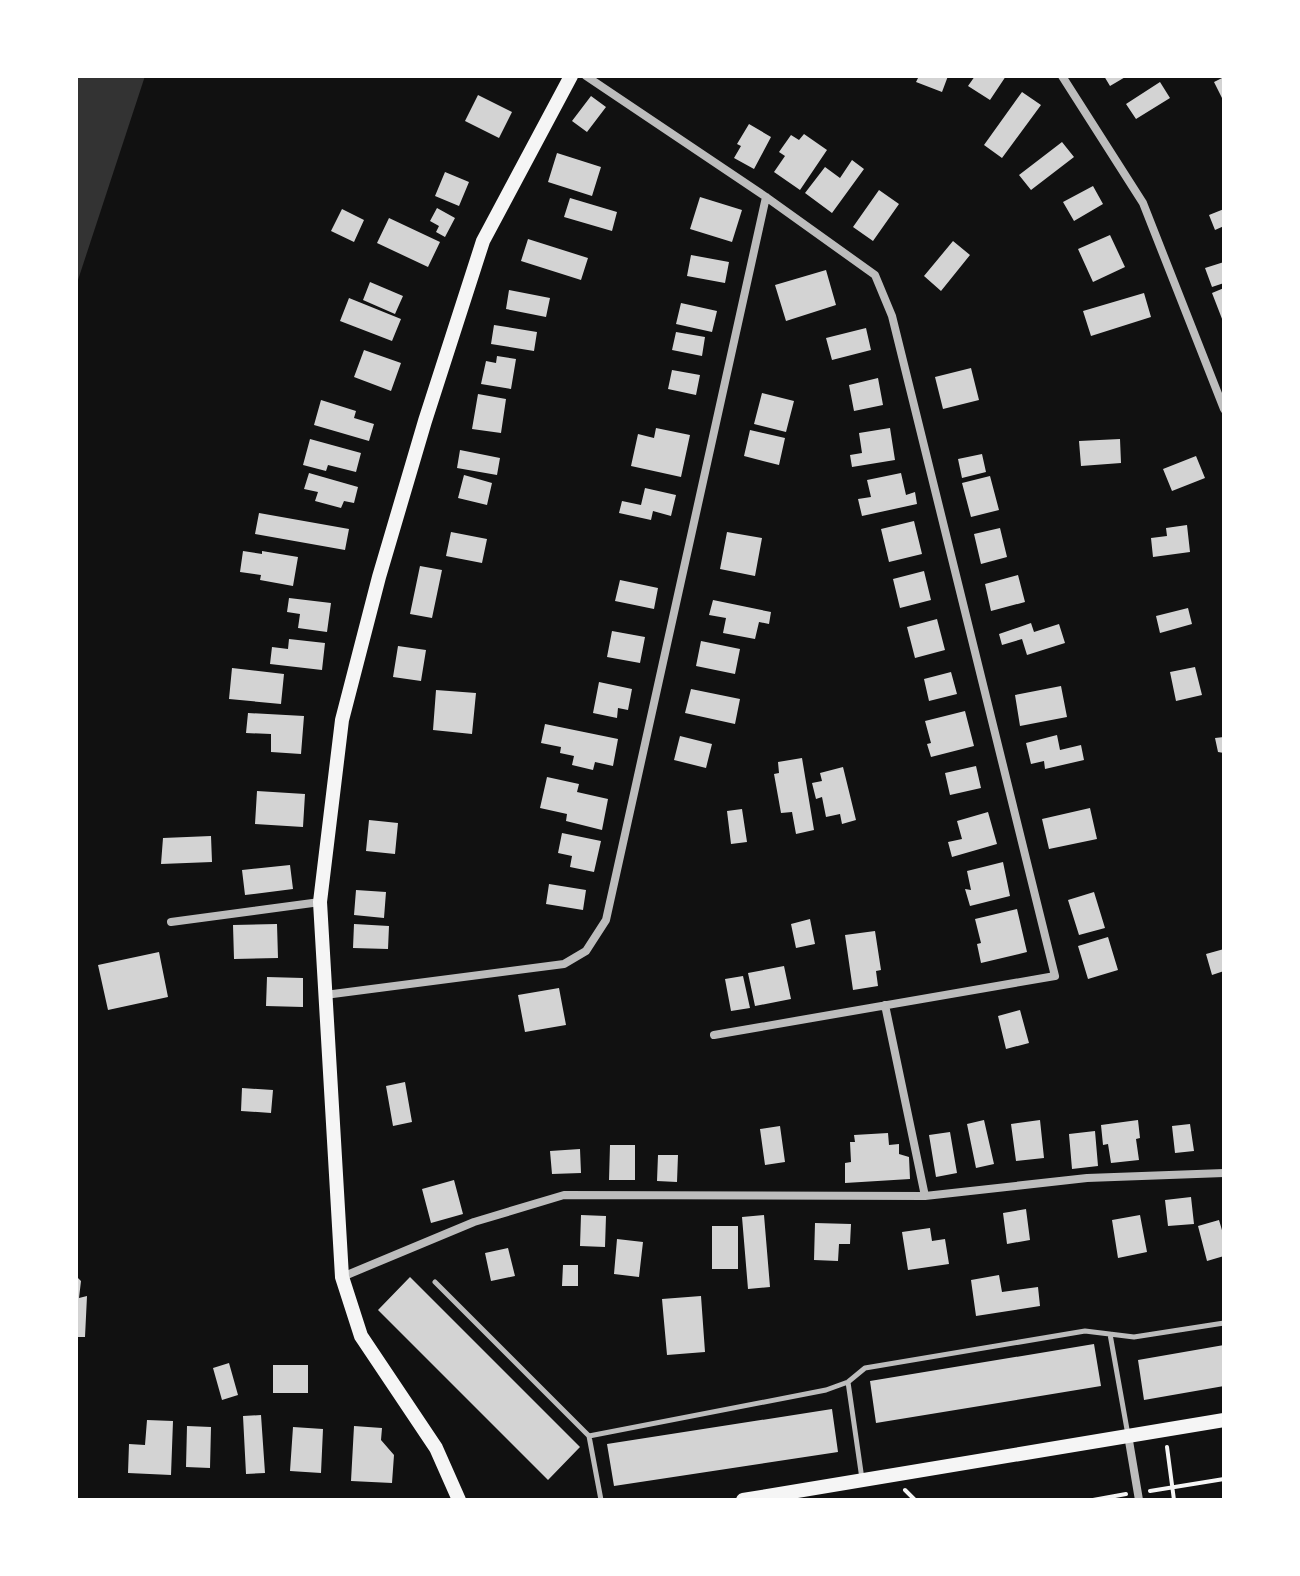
<svg xmlns="http://www.w3.org/2000/svg" width="1300" height="1576" viewBox="0 0 1300 1576" font-family="Arial,sans-serif">
	<rect width="100%" height="100%" fill="#111"/>
	<path fill="#333" d="M76 76H145L76 286Z"/>
	<path fill="#d3d3d3" d="M919 76H948L942 92 916 82Z
		M975 76H1006L990 100 968 86Z
		M1104 76H1127L1110 86Z
		M1224 77V102L1214 82Z
		M1160 82 1170 98 1136 119 1126 104Z
		M1022 92 1041 105 1002 158 984 145Z
		M478 95 512 112 499 138 465 121Z
		M591 96 606 107 587 132 572 121Z
		M749 124 771 137 754 169 734 158 741 146 737 144Z
		M804 134 827 150 800 190 774 172 785 156 779 152 791 135 799 140Z
		M1062 142 1074 157 1031 190 1019 175Z
		M557 153 601 167 592 196 548 182Z
		M852 160 864 169 832 213 805 193 825 167 840 178Z
		M445 172 469 182 459 206 435 196Z
		M1093 186 1103 204 1074 221 1063 202Z
		M879 190 899 204 873 241 853 227Z
		M700 197 742 210 732 242 690 229Z
		M570 198 617 212 612 231 564 217Z
		M437 208 455 218 445 237 436 232 439 226 430 221Z
		M342 209 364 220 354 242 331 231Z
		M1224 209V226L1215 230 1209 215Z
		M389 218 440 242 428 267 377 243Z
		M1110 235 1125 267 1093 282 1078 249Z
		M528 239 588 258 581 280 521 261Z
		M953 241 970 255 941 291 924 276Z
		M691 255 729 262 725 283 687 276Z
		M1224 262V283L1212 287 1205 268Z
		M826 270 836 305 786 321 775 285Z
		M370 282 403 296 395 314 363 300Z
		M1224 288V324L1212 293Z
		M509 290 550 298 546 317 506 309Z
		M1144 293 1151 317 1091 336 1083 311Z
		M349 298 401 319 392 341 340 321Z
		M681 303 717 311 712 332 676 324Z
		M494 325 537 332 534 351 491 344Z
		M866 328 871 350 832 360 826 338Z
		M676 332 705 337 702 356 672 350Z
		M364 350 401 363 391 391 354 377Z
		M497 356 516 359 511 389 481 384 486 361 496 363Z
		M971 368 979 400 943 409 935 377Z
		M672 370 700 375 696 395 668 389Z
		M878 378 883 405 854 411 849 385Z
		M762 393 794 401 786 432 754 424Z
		M478 394 506 399 501 433 472 429Z
		M321 400 356 411 354 418 374 424 369 441 314 425Z
		M656 428 690 435 681 477 631 466 638 434 654 438Z
		M890 428 895 460 852 467 850 455 862 453 859 433Z
		M750 430 785 438 779 465 744 456Z
		M310 439 361 453 356 472 328 465 326 471 303 465Z
		M1120 439 1121 463 1081 466 1079 441Z
		M460 450 500 458 497 475 457 468Z
		M982 454 986 472 962 478 958 459Z
		M1196 456 1205 478 1172 491 1163 469Z
		M309 473 358 487 354 503 344 501 341 508 315 501 318 492 304 489Z
		M901 473 906 495 915 492 917 504 862 516 858 499 871 497 867 480Z
		M464 475 492 483 487 505 458 498Z
		M990 476 999 510 971 517 962 483Z
		M645 488 676 495 671 516 653 511 651 520 619 513 622 501 641 505Z
		M259 513 349 529 345 550 255 534Z
		M914 521 922 554 889 562 881 529Z
		M1187 525 1190 552 1153 557 1151 538 1167 536 1166 528Z
		M1000 528 1007 557 981 564 974 534Z
		M451 532 487 539 482 563 446 556Z
		M727 532 762 538 755 576 720 569Z
		M243 551 262 554V551L298 557 293 586 260 580 261 575 240 572Z
		M420 566 442 570 432 618 410 614Z
		M924 571 931 600 900 608 893 579Z
		M1018 575 1025 602 991 611 985 584Z
		M620 580 658 588 654 609 615 601Z
		M289 598 331 603 327 632 298 628 300 614 287 612Z
		M713 600 771 612 769 624 759 622 755 639 723 633 726 618 709 615Z
		M1188 608 1192 624 1160 633 1156 616Z
		M937 619 945 650 915 658 907 627Z
		M1031 623 1034 632 1059 624 1065 643 1027 655 1022 639 1002 645 999 634Z
		M612 631 645 637 640 663 607 657Z
		M289 639 325 643 322 670 270 664 272 647 288 649Z
		M701 641 740 649 735 674 696 666Z
		M398 646 426 650 421 681 393 677Z
		M1195 667 1202 695 1176 701 1170 672Z
		M232 668 284 674 281 704 229 699Z
		M951 672 957 694 929 701 924 679Z
		M599 682 632 689 628 710 618 708 617 718 593 713Z
		M1061 686 1067 717 1020 726 1015 695Z
		M691 689 740 699 735 724 685 713Z
		M436 690 476 693 472 734 433 730Z
		M965 711 974 746 931 757 927 744 931 743 925 721Z
		M248 713 304 716 301 754 271 752V734L246 733Z
		M545 724 618 739 613 766 595 762 593 770 572 765 574 756 560 753 561 747 541 743Z
		M1057 735 1060 750 1081 745 1084 760 1045 769 1044 761 1031 764 1026 743Z
		M680 736 712 744 706 768 674 760Z
		M1224 737V753L1218 752 1215 738Z
		M802 758 814 830 796 834 792 812 781 813 774 774 779 773 778 762Z
		M976 766 981 788 950 795 945 773Z
		M843 767 856 820 842 824 840 814 826 817 822 797 816 799 812 783 822 781 820 773Z
		M547 777 579 784 577 792 608 799 602 830 566 821 567 814 540 808Z
		M257 791 305 794 303 827 255 824Z
		M1090 808 1097 839 1049 849 1042 819Z
		M742 809 747 842 731 844 727 811Z
		M988 812 997 844 952 857 948 842 962 839 957 821Z
		M369 820 398 823 395 854 366 851Z
		M562 833 601 841 594 872 570 867 572 856 558 853Z
		M211 836 212 862 161 864 163 838Z
		M1003 862 1010 896 970 906 965 889 971 890 967 871Z
		M290 865 293 889 245 895 242 870Z
		M549 884 586 890 583 910 546 904Z
		M356 890 386 892 384 918 354 915Z
		M1094 892 1105 928 1079 935 1068 900Z
		M1017 909 1027 952 981 963 977 944 981 943 975 919Z
		M810 919 815 944 796 948 791 924Z
		M277 924 278 958 234 959 233 925Z
		M354 924 389 926 388 949 353 948Z
		M875 931 881 970 876 971 878 986 853 990 845 935Z
		M1108 937 1118 970 1088 979 1078 946Z
		M1224 949V971L1212 975 1206 954Z
		M159 952 168 997 108 1010 98 965Z
		M784 966 791 999 755 1006 748 973Z
		M743 976 750 1008 731 1011 725 979Z
		M267 977 303 978V1007L266 1006Z
		M559 988 566 1025 525 1032 518 995Z
		M1020 1010 1029 1043 1006 1049 998 1016Z
		M405 1082 412 1122 393 1126 386 1086Z
		M242 1088 273 1090 271 1113 241 1111Z
		M984 1120 994 1164 976 1168 967 1124Z
		M1040 1120 1044 1158 1016 1161 1011 1124Z
		M1138 1120 1140 1138 1136 1139 1139 1160 1111 1163 1108 1144 1103 1145 1101 1125Z
		M1190 1124 1194 1151 1175 1153 1172 1126Z
		M780 1126 785 1162 765 1165 760 1129Z
		M1095 1131 1098 1166 1072 1169 1069 1134Z
		M950 1132 957 1173 936 1177 929 1135Z
		M888 1133 889 1145 899 1144V1154L909 1157 910 1179 845 1183V1163L851 1162 850 1142H855L854 1135Z
		M610 1145H635V1180H609Z
		M580 1149 581 1173 552 1174 550 1151Z
		M658 1155H678L677 1182 657 1181Z
		M454 1180 463 1214 431 1223 422 1189Z
		M1191 1197 1194 1224 1168 1226 1165 1200Z
		M1026 1209 1030 1240 1007 1244 1003 1213Z
		M581 1215 606 1216 605 1247 580 1246Z
		M764 1215 770 1287 748 1289 742 1217Z
		M1140 1215 1147 1252 1118 1258 1112 1220Z
		M1219 1220 1224 1237V1256L1207 1261 1198 1226Z
		M815 1223 851 1224 850 1244H839L838 1261 814 1260Z
		M712 1226H738V1269H712Z
		M930 1228 932 1241 945 1239 949 1264 908 1270 902 1232Z
		M617 1239 643 1242 639 1277 614 1274Z
		M508 1248 515 1276 491 1281 485 1253Z
		M563 1265H578V1286H562Z
		M999 1275 1002 1292 1038 1287 1040 1306 976 1316 971 1280Z
		M76 1276 81 1281 79 1298 87 1296 85 1337H76Z
		M410 1277 580 1447 548 1480 378 1310Z
		M701 1296 705 1352 667 1355 662 1299Z
		M1094 1344 1101 1386 876 1423 870 1381Z
		M1224 1345V1386L1144 1400 1138 1360Z
		M229 1363 238 1395 222 1400 213 1368Z
		M273 1365H308V1393H273Z
		M832 1409 838 1452 614 1486 607 1444Z
		M261 1415 265 1473 246 1474 243 1416Z
		M147 1420 173 1421 171 1475 128 1473 129 1444 145 1445Z
		M187 1426 211 1427 210 1468 186 1467Z
		M354 1426 382 1428 381 1440 394 1455 392 1483 351 1481Z
		M293 1427 323 1429 321 1473 290 1471Z"/>
	<g fill="none" stroke-linecap="round" stroke-linejoin="round">
		<path stroke="#f5f5f5" stroke-width="4" d="M1167 1447 1174 1500
			M905 1490 915 1500
			M1150 1491 1224 1479
			M1093 1500 1126 1494"/>
		<path stroke="#bcbcbc" stroke-width="5" d="M435 1282 589 1436
			M1110 1334 1128 1435
			M848 1382 862 1479
			M601 1500 589 1436 826 1390 848 1382 865 1368 1085 1331 1134 1337 1224 1323"/>
		<path stroke="#bcbcbc" stroke-width="8" d="M586 76 766 197 875 275 892 316 1055 976 714 1035
			M1062 76 1143 203 1224 409
			M171 922 320 902
			M325 995 564 964 586 951 606 920 766 197
			M885 1005 925 1196
			M342 1277 474 1222 564 1195 925 1196 1087 1178 1224 1173
			M1128 1435 1139 1500"/>
		<path stroke="#f5f5f5" stroke-width="14" d="M459 1500 436 1448 361 1336 342 1277 320 902 342 720 379 577 425 421 483 241 571 76
			M743 1500 1224 1420"/>
	</g>
	<rect width="1300" height="1576" fill="none" stroke="#ffffff" stroke-width="156"/>
</svg>
